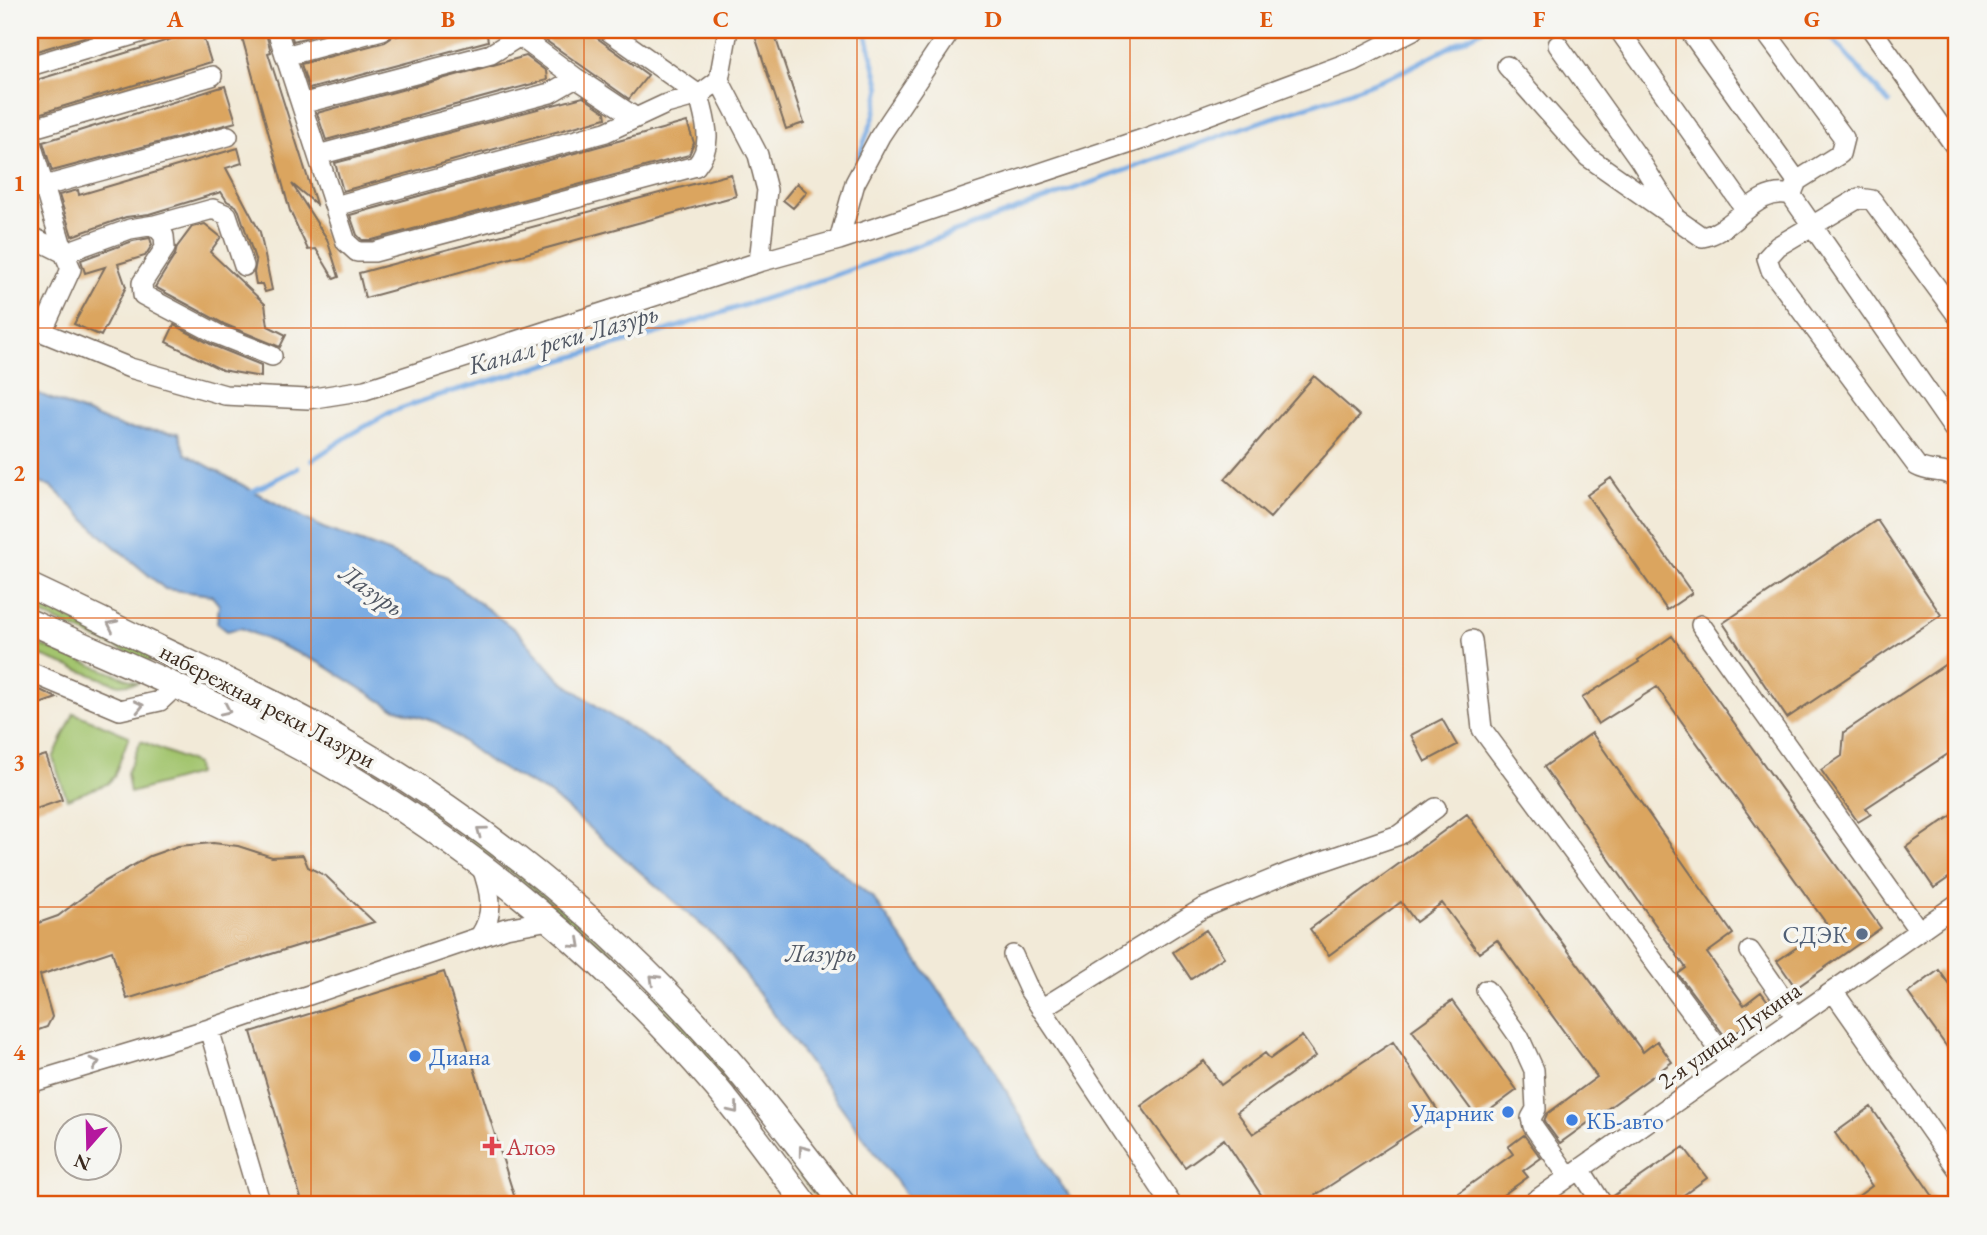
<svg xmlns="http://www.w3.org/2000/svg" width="1987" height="1235" viewBox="0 0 1987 1235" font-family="'EB Garamond',serif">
	<rect width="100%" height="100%" fill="#f6f6f2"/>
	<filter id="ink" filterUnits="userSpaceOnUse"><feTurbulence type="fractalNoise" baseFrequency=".0143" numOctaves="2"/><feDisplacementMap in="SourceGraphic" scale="14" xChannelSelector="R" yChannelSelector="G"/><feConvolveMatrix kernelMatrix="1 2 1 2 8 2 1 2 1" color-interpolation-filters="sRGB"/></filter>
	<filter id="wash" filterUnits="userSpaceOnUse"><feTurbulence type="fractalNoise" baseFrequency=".00686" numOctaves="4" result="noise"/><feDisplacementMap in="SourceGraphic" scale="28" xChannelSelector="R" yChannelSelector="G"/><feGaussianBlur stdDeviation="1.57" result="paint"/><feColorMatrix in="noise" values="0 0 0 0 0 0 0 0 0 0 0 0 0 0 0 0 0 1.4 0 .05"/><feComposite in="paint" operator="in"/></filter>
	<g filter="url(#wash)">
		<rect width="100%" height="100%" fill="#f2ead8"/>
		<path fill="#a3c56e" stroke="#6f7846" stroke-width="2" d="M30 601 153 656V660L149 662 30 609Z
			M30 641 138 683 119 685 30 652Z
			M207 681 292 724 465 829 627 964 700 1040 832 1205H823L694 1043 606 954 528 886 455 830 394 791 202 689V683Z
			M74 713 129 736 114 777 107 784 67 799 53 758Z
			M141 741 196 764 197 774 130 793 127 773Z"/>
		<path fill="#77aae3" stroke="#596a80" stroke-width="2" d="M34 392 124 428 178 433 186 454 266 498 323 528 381 549 445 577 518 632 559 679 605 712 781 824 873 898 989 1061 1052 1171 1075 1205H913L721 942 550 794 491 763 438 723 391 707 320 663 241 628 227 631 217 623 219 605 211 595 165 589 102 536 51 486 30 481V394Z"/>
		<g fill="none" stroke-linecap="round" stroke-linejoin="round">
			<path stroke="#77aae3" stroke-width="5" d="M1825 30 1889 103
				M858 159 874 116 880 88 865 30
				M832 228 837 214
				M312 460 350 435 391 412 436 396 668 330 822 280 1245 127 1338 96 1401 72 1482 30
				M252 497 253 491 298 468"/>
		</g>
		<g id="blocks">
			<path fill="#dba55e" d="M30 30H101V32L30 53Z
				M201 30 211 62 38 114 30 82Z
				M240 30H265L271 52 268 53 316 204 292 184 327 239 339 277 334 279 316 249 308 250 290 211Z
				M290 30H336L293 41Z
				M394 30H396L397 36 419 30H486L488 41 309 89 301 64 385 42 391 38Z
				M531 30H586L648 75 629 99Z
				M753 30H773L804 123 786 129Z
				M526 56 546 71 547 80 326 140 317 113Z
				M225 86 236 122 52 171 43 142Z
				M583 97 605 112 606 118 343 191 335 163Z
				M687 122 694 143 689 155 372 240H362L357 235 350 215Z
				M238 148 242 163 226 168 260 232 272 290 265 292 262 284H256L254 273 256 262 239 211 236 206 227 201 221 192 149 214 126 217 72 236 59 195 78 190 79 195Z
				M731 174 736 196 365 298 359 273Z
				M797 183 807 192 793 208 783 200Z
				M205 224 221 237 210 252 265 304 268 326 286 335 280 347 224 324 155 287 175 255 177 247 192 227Z
				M150 238 152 245 145 256 118 264 126 287 101 336 74 324 105 267 85 273 81 260 133 241Z
				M174 325 214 346 261 365V377L222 370 166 342Z
				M1314 376 1360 416 1270 518 1225 479Z
				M1611 478 1692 593 1667 610 1587 495Z
				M1877 520 1941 615 1787 718 1723 623Z
				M1672 636 1881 928 1796 988 1777 961 1828 926 1657 687 1598 724 1582 698 1639 662 1638 660Z
				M1952 660 1957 668V748L1866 808 1871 814 1858 822 1821 770 1842 756 1844 732Z
				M40 690 57 698 30 707V693Z
				M1442 719 1457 745 1425 762 1411 735Z
				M1592 733 1733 934 1707 953 1744 1005 1761 992 1772 1007 1727 1039 1678 974 1686 968 1544 767Z
				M46 755 62 800 30 811V760Z
				M1957 812V872L1934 888 1906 847Z
				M1467 814 1643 1052 1657 1041 1672 1062 1560 1143 1544 1121 1547 1114 1597 1077 1497 940 1479 953 1442 903 1416 922 1401 902 1329 955 1310 929Z
				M213 843 238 846 272 857 303 855 308 867 326 876 374 922 127 999 112 951 40 975 52 1017 47 1027 30 1033V926L58 916 100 884 150 856 178 846Z
				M1206 930 1224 957 1191 979 1173 952Z
				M1939 970 1957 995V1061L1908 993Z
				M444 972 517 1205H303L251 1032Z
				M1452 1001 1517 1090 1478 1119 1412 1030Z
				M1302 1036 1316 1056 1237 1112 1253 1134 1393 1042 1440 1114 1300 1205H1268L1224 1139 1185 1167 1141 1106 1204 1061 1221 1085 1265 1053 1270 1059Z
				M1871 1107 1939 1205H1846L1872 1186 1835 1133Z
				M1524 1135 1541 1158 1523 1171 1528 1177 1489 1205H1441L1513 1154 1508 1147Z
				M1684 1147 1707 1178 1670 1205H1615L1612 1197Z"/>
		</g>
	</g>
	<g filter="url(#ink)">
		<use href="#blocks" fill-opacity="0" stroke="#7b6d5f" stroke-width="2"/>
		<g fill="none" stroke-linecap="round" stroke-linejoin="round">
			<defs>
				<path id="minor" d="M277 30 346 242 357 252H374L696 166C715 144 705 121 699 95L607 30
					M511 30 576 78 636 118
					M728 30 719 80 758 155 767 190 759 262
					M1619 30 1746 210
					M1689 30 1797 181 1793 191
					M1764 30 1844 138 1840 154 1797 181
					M1872 30 1957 149
					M1558 45 1639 159 1673 213
					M285 56 382 30
					M30 66 150 30
					M1507 66 1588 157 1702 237C1734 233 1755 185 1791 195L1957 434
					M301 104 491 54 520 36
					M30 129 212 76
					M30 140 64 253 130 229 155 225 164 236 165 248 142 283 143 295 219 335 272 356
					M318 155 550 93 576 78
					M30 190 228 136
					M335 206 606 132 666 104 699 95 719 80
					M155 225 213 209 227 215 244 266
					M30 236 64 253 71 269 42 332
					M839 240 855 183 880 136 951 30
					M1957 315 1872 200 1859 198 1778 246 1767 258 1771 270 1917 466C1931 474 1945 468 1957 479
					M30 327 130 368 225 395 308 399 365 390 759 262 839 240 1146 138 1353 61 1413 30
					M1701 625 1919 931
					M1472 640 1482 729 1730 1064
					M30 672 120 710 160 701 176 686
					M480 936C496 912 490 890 481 865
					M1750 951 1796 1017
					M1013 955 1029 990 1172 1205
					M1486 990 1519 1037 1534 1070 1536 1109 1531 1118 1533 1126 1569 1177
					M1833 991 1957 1168
					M1041 1009 1203 908 1288 873 1399 835 1436 808
					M209 1029 261 1205
					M30 1083 209 1029 506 928 549 920
					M1580 1169 1603 1205
					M1529 1205 1957 904"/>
				<path id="major" d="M30 586C73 606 116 627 159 648 224 679 290 709 352 746 466 813 572 895 665 990 732 1058 786 1130 844 1205
					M30 622C130 665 231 708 327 763 473 847 606 958 716 1087 748 1125 776 1165 806 1205"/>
			</defs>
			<use href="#minor" stroke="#7b6d5f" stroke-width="22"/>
			<use href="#major" stroke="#7b6d5f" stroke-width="27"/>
			<use href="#minor" stroke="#fff" stroke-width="19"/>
			<use href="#major" stroke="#fff" stroke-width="24"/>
		</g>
		<defs><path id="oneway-chevron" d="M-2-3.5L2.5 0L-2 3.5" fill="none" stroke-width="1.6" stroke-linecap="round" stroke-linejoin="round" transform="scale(1.75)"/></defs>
		<g stroke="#a79f9a">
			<use href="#oneway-chevron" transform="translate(112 625) rotate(-154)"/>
			<use href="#oneway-chevron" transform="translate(139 706) rotate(-13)"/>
			<use href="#oneway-chevron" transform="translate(226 710) rotate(25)"/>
			<use href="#oneway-chevron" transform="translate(481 831) rotate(-143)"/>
			<use href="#oneway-chevron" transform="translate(577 944) rotate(42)"/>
			<use href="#oneway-chevron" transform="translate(654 979) rotate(-136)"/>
			<use href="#oneway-chevron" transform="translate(95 1063) rotate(-17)"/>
			<use href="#oneway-chevron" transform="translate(734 1109) rotate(51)"/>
			<use href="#oneway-chevron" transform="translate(803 1150) rotate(-127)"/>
		</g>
	</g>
	<path fill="none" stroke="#df570d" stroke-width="2" stroke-opacity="0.55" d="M311 30V1205M584 30V1205M857 30V1205M1130 30V1205M1403 30V1205M1676 30V1205M30 328H1957M30 618H1957M30 907H1957"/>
	<circle fill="#5c6f8a" stroke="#f6f6f2" stroke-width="2.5" cx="1862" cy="934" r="7"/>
	<g fill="#3f7fe0" stroke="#f6f6f2" stroke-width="2.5">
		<circle cx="415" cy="1056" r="7"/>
		<circle cx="1508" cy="1112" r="7"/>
		<circle cx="1572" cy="1120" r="7"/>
	</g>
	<path fill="#e0444e" stroke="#f6f6f2" stroke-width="2.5" d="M488.5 1135.5h7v7h7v7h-7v7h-7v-7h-7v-7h7z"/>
	<g text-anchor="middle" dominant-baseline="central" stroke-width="7" stroke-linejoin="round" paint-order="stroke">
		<g font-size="24" fill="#3b2a1e" stroke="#f6f6f2">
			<text transform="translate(268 705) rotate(28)">набережная реки Лазури</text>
			<text transform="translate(1729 1035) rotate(-35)">2-я улица Лукина</text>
		</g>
		<g font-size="24" fill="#4e5e75" stroke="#f6f6f2" text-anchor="end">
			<text x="1848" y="934">СДЭК</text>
		</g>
		<g font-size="24" fill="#366cbe" stroke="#f6f6f2" text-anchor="start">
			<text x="429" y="1056">Диана</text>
			<text x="1494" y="1112" text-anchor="end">Ударник</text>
			<text x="1586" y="1120">КБ-авто</text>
		</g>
		<g font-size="24" fill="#be3a42" stroke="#f6f6f2" text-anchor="start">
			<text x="506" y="1146">Алоэ</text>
		</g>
		<g font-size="26" font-style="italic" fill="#505763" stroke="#f6f6f2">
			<text transform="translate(563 339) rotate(-16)">Канал реки Лазурь</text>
			<text transform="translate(372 590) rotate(35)">Лазурь</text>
			<text x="821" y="953">Лазурь</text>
		</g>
	</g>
	<rect width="1987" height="1235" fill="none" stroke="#f6f6f2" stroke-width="77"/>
	<g transform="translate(88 1147) rotate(200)"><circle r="33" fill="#f6f6f2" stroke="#aba49d" stroke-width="2"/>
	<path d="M0-5L12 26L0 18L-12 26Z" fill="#b5179e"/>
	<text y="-10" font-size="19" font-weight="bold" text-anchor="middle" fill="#3b2a1e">N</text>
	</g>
	<rect x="38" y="38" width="1910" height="1158" fill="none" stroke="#df570d" stroke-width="2.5"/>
	<g font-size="23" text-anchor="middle" font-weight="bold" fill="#df570d">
		<text x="175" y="27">A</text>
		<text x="448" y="27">B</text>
		<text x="721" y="27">C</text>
		<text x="993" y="27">D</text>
		<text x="1266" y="27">E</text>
		<text x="1539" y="27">F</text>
		<text x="1812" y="27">G</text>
		<text x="19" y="191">1</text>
		<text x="19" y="481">2</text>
		<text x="19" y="770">3</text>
		<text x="19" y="1060">4</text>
	</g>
</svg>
